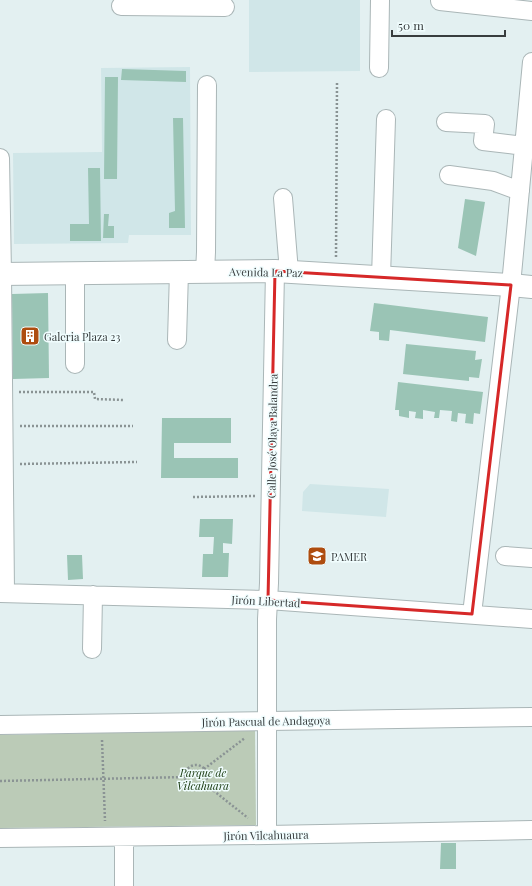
<svg xmlns="http://www.w3.org/2000/svg" width="532" height="886" viewBox="0 0 532 886" font-family="'Playfair Display',serif">
	<rect width="100%" height="100%" fill="#e3f0f1"/>
	<path fill="#d0e6e8" d="M249 0H360V71L249 72Z
		M190 67 191 235H129L128 243 14 244 13 153 102 152 101 68Z
		M310 484 389 489 386 517 302 511 303 492Z"/>
	<path fill="#bbcbb7" d="M255 730 256 825 0 828V735Z"/>
	<path fill="#9ac4b5" d="M122 69 186 71V82L121 80Z
		M105 77H118L117 179H104Z
		M173 118H183L185 228H169V213L175 211Z
		M88 168H100L101 241H70V224H89Z
		M465 199 485 202 476 256 458 248Z
		M104 214H109L108 226H114V238H103Z
		M48 293 49 378 13 379 12 294Z
		M374 303 488 317 485 342 390 330 389 341 379 340V332L370 331Z
		M406 344 476 351 475 360 482 359 479 378 469 377V381L403 374Z
		M398 382 483 392 480 414 474 413 473 424 465 423 466 414 458 413 457 422 451 421 452 411 440 410 439 418H434L435 412 423 410V419L415 418 416 412 409 411V418L399 416V410H395Z
		M162 418H231V443H174V458H238V478H161Z
		M200 519H233L232 544 223 543V553H229L228 577H202L203 554H213L214 537H199Z
		M67 555H82L83 579 68 580Z
		M441 843H456V869H440Z"/>
	<g fill="none" stroke-linecap="round" stroke-linejoin="round">
		<defs>
			<path id="minor" d="M440 1 532 11
				M121 6 225 7
				M379 68 380 0
				M446 122 485 124 483 141 524 146
				M0 158 2 274 5 593
				M449 175 493 181 520 191
				M283 198 289 272
				M205 272 206 252 207 85
				M75 274V364
				M381 277 386 119
				M177 340 179 272
				M505 556 532 558
				M0 593 268 600 532 619
				M472 614 511 285 532 62
				M92 649 93 595
				M0 725 532 717
				M267 835V619L269 583 275 271
				M124 837V886
				M0 838 267 835 532 830"/>
			<path id="major" d="M0 274 275 271 511 285 532 287"/>
		</defs>
		<use href="#minor" stroke="#aab6b7" stroke-width="20"/>
		<use href="#major" stroke="#aab6b7" stroke-width="24"/>
		<path stroke="#8a9394" stroke-width="2.5" stroke-dasharray="2 2" stroke-linecap="butt" d="M336 257 337 83
			M19 392H94L95 399 124 400
			M20 426H133
			M20 464 137 462
			M193 497 255 496
			M102 740 105 821
			M185 776a11 11 0 1 1 22 0a11 11 0 1 1-22 0Z
			M204 769 245 738
			M0 781 186 777
			M204 783 248 818"/>
		<use href="#minor" stroke="#fff" stroke-width="18"/>
		<use href="#major" stroke="#fff" stroke-width="22"/>
	</g>
	<path fill="none" stroke="#d62828" stroke-width="3" stroke-linejoin="round" d="M275 271 511 285 472 614 268 600Z"/>
	<defs>
		<symbol id="building-square" viewBox="-11 -11 22 22"><rect x="-9" y="-9" width="18" height="18" rx="4" fill="#ae4c0f" stroke="#f0fdfe"/><path d="M-4-6H4V6H1V3H-1V6H-4ZM-2.5-4.3h1.7v1.8h-1.7ZM.8-4.3h1.7v1.8H.8ZM-2.5-1h1.7V.8h-1.7ZM.8-1h1.7V.8H.8Z" fill="#fff"/></symbol>
		<symbol id="school-square" viewBox="-11 -11 22 22"><rect x="-9" y="-9" width="18" height="18" rx="4" fill="#ae4c0f" stroke="#f0fdfe"/><path d="M0-5L7-2L0 1L-7-2ZM-4 1L0 2.5L4 1V4Q0 6-4 4Z" fill="#fff"/></symbol>
	</defs>
	<g fill-rule="evenodd">
		<use href="#building-square" x="19" y="325" width="22" height="22"/>
		<use href="#school-square" x="306" y="545" width="22" height="22"/>
	</g>
	<g text-anchor="middle" dominant-baseline="central" stroke-width="3" stroke-linejoin="round" paint-order="stroke">
		<g font-size="11" fill="#383d3e" stroke="#f0fdfe">
			<text transform="translate(266 272) rotate(1)">Avenida La Paz</text>
			<text transform="translate(272 436) rotate(-89)">Calle José Olaya Balandra</text>
			<text transform="translate(266 601) rotate(3)">Jirón Libertad</text>
			<text transform="translate(266 721) rotate(-1)">Jirón Pascual de Andagoya</text>
			<text transform="translate(266 835) rotate(-1)">Jirón Vilcahuaura</text>
		</g>
		<g font-size="11" fill="#383d3e" stroke="#f0fdfe" text-anchor="start">
			<text x="44" y="336">Galeria Plaza 23</text>
			<text x="331" y="556">PAMER</text>
		</g>
		<g font-size="11" font-style="italic" fill="#17390e" stroke="#f0fdfe">
			<text x="203" y="772">Parque de<tspan x="203" dy="13">Vilcahuara</tspan></text>
		</g>
	</g>
	<path d="M392 30v6h113v-6" fill="none" stroke="#383d3e" stroke-width="2"/>
	<text x="398" y="30" font-size="12" fill="#383d3e" stroke="#f0fdfe" stroke-width="3" paint-order="stroke">50 m</text>
</svg>
